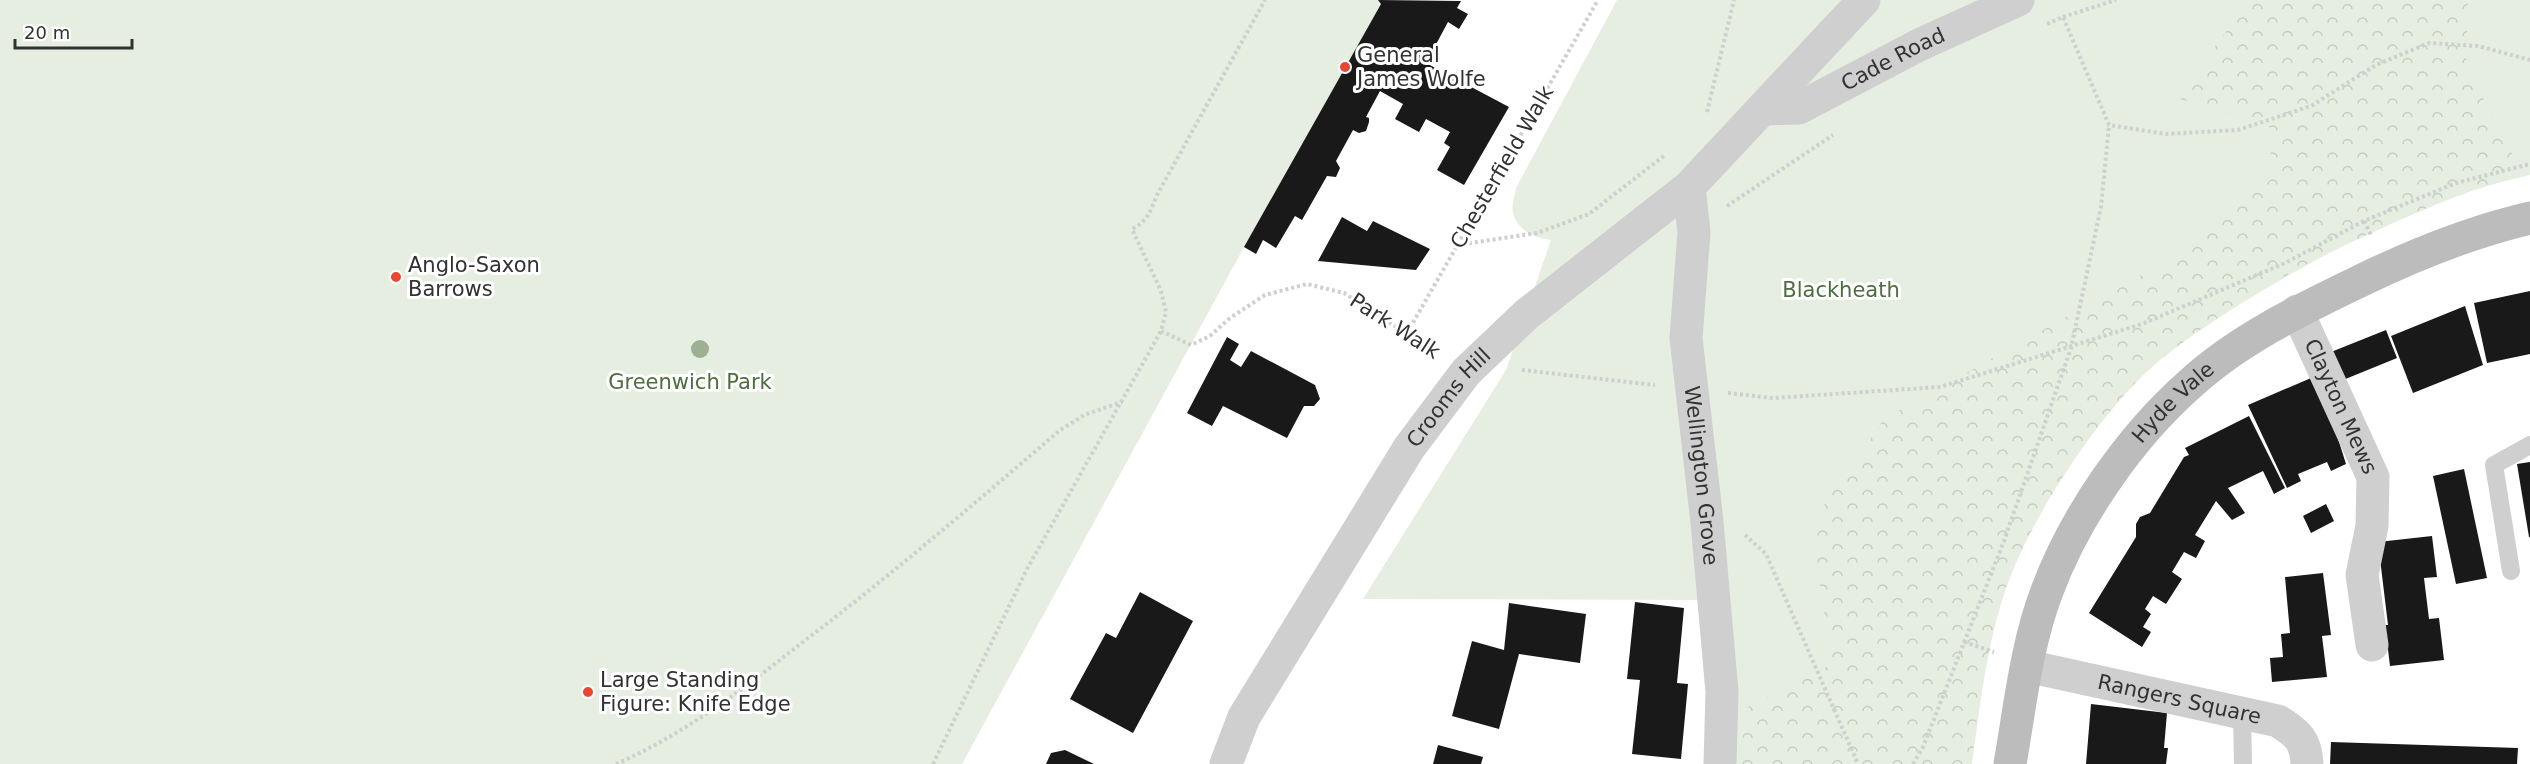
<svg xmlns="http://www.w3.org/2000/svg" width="2530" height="764" viewBox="0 0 2530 764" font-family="'DejaVu Sans',sans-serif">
	<defs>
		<pattern id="forest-crowns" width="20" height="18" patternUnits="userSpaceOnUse" patternTransform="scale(1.5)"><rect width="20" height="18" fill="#e5eee0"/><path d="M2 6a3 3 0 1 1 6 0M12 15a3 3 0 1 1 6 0" fill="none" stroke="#c5cdc1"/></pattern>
	</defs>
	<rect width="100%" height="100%" fill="#fff"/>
	<path fill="#e5eee0" d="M0 0H1378L1381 4 1244 247 962 764H0Z
		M1617 0H2530V175C2439 194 2345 242 2265 289 2229 311 2193 333 2160 360 2103 408 2041 500 2013 570 1988 631 1981 699 1972 764H1735L1716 600 1363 599 1506 370 1551 240C1535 238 1518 231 1513 213 1511 206 1515 195 1516 188Z"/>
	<path fill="url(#forest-crowns)" d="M2250 0H2468L2466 66 2524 176C2469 188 2418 212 2367 235 2295 267 2223 310 2161 359 2106 404 2041 503 2013 569 1988 629 1978 700 1972 764H1740L1746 708 1832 664 1811 524 1884 419 2161 264 2272 179 2269 123 2176 98Z"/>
	<path fill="#191919" d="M1378 0 1461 1 1457 8 1468 14 1459 29 1448 22 1426 63 1509 107 1464 185 1437 170 1450 147 1444 143 1450 132 1426 119 1419 132 1395 119 1403 104 1380 91 1366 117 1369 118V122L1366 131 1359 133 1353 130 1336 161 1340 168 1336 177 1327 176 1302 220 1295 216 1276 248 1263 240 1256 254 1244 247 1381 4Z
		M1342 217 1367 231 1373 221 1430 249 1416 270 1318 261Z
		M2530 291V354L2487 363 2474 303Z
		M2465 306 2483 365 2413 393 2391 336Z
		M2386 330 2397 358 2343 380 2331 352Z
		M1227 337 1239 344 1230 360 1241 367 1251 351 1315 385 1320 399 1314 406H1304L1287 438 1223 406 1212 426 1187 413Z
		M2318 375 2346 464 2331 471 2327 462 2298 474 2301 481 2287 488 2248 405Z
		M2249 416 2285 488 2274 494 2263 471 2228 488 2245 513 2232 520 2216 501 2195 535 2205 541 2196 558 2184 552 2172 572 2182 579 2166 604 2153 596 2145 609 2151 614 2143 627 2151 632 2142 647 2089 613 2136 537V524L2140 517 2150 513 2184 457 2189 455 2185 448Z
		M2530 462V537H2529L2517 464Z
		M2464 469 2487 578 2456 584 2433 476Z
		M2326 504 2334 521 2311 533 2303 516Z
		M2432 536 2437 577 2424 578 2429 619 2439 618 2444 660 2390 666 2385 625H2388L2378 542Z
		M2323 573 2331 635 2322 636 2327 677 2272 682 2270 658 2283 657 2281 634 2290 633 2285 577Z
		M1140 592 1193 621 1133 733 1070 699 1106 633 1116 638Z
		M1635 602 1684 608 1677 683 1688 684 1681 759 1632 754 1640 680 1627 679Z
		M1509 603 1586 614 1580 663 1519 654 1499 729 1452 716 1472 641 1504 650Z
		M2091 704 2167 713 2164 748H2168L2166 764H2086Z
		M2331 742 2518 748 2517 764H2330Z
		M1438 745 1483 757 1481 764H1433Z
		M1065 750 1094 764H1046L1051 753Z"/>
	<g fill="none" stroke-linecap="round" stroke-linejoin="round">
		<path stroke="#cfcfcf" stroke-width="4" stroke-dasharray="3 3" stroke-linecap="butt" d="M2063 17 2116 0
			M2047 24 2063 17 2109 125 2166 134 2238 130 2311 106 2376 65 2429 43 2478 46 2530 60
			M1707 112 1734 0
			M1727 206 1833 135
			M2364 221 2372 237
			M1457 245 1537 233 1589 214 1665 155
			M1161 331 1191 345 1210 336 1230 318 1265 295 1307 284 1344 293 1436 353
			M1407 333 1598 0
			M1522 370 1655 385
			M1728 393 1773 398 1940 387 2142 324 2285 263 2364 221 2456 183 2530 164
			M1745 535 1766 554 1858 764
			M1964 642 1994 652
			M616 764C683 735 742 690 799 645 889 577 974 504 1059 431L1084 415 1122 402
			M933 764 1027 569 1161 331 1166 312 1161 291 1132 229C1147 222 1151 210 1157 195L1265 0
			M1913 764 1923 747 2004 541 2071 348 2101 207 2109 125"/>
		<path stroke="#cfcfcf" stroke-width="18" d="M2511 571 2494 465 2530 445
			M2242 713 2243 764"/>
		<g stroke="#cfcfcf" stroke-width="33">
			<path id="s1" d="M1765 109 1799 108 1919 45 2018 0"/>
			<path id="s2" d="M1689 187 1694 232 1686 338 1707 522 1722 692 1720 764"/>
			<path id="s3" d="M2297 311 2373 477 2372 526 2362 575 2372 645"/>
			<path id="s4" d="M2027 666 2278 721C2297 733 2306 740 2307 764"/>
			<path id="s5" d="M1226 764 1244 717 1409 448 1466 372 1527 314 1689 187 1864 0"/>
		</g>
		<path stroke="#bcbcbc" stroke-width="33" id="s6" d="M2010 764C2020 707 2026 646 2047 591 2075 516 2130 437 2190 384 2238 340 2298 311 2356 283 2411 256 2470 232 2530 218"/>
	</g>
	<circle fill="#9db094" cx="700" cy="349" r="9"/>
	<g fill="#e84734" stroke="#fff" stroke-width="2">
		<circle cx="1345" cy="67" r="6"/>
		<circle cx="396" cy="277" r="6"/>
		<circle cx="588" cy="692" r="6"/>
	</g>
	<g text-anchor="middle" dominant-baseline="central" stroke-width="6" stroke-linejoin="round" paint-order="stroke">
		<g font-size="21" fill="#323232" stroke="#fff" text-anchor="start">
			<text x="1357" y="55">General<tspan x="1357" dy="24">James Wolfe</tspan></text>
			<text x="408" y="265">Anglo-Saxon<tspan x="408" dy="24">Barrows</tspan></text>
			<text x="600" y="680">Large Standing<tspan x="600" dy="24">Figure: Knife Edge</tspan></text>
		</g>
		<g font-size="21" fill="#323232" stroke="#fff">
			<text stroke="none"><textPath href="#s1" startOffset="140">Cade Road</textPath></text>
			<text transform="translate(1502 167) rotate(-60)">Chesterfield Walk</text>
			<text transform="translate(1395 326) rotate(33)">Park Walk</text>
			<text stroke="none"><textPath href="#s5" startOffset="430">Crooms Hill</textPath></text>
			<text stroke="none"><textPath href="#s6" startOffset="406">Hyde Vale</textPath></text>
			<text stroke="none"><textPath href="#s3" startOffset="105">Clayton Mews</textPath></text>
			<text stroke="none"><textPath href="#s2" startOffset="290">Wellington Grove</textPath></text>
			<text stroke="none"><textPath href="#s4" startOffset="156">Rangers Square</textPath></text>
		</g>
		<g font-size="21" fill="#4c6f3d" stroke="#fff">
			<text x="1841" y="290">Blackheath</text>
			<text x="690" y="382">Greenwich Park</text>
		</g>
	</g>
	<path d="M15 39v9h117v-9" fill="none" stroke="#323232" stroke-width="3"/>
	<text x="24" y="39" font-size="18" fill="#323232" stroke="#ffffff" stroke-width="4.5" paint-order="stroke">20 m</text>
</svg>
